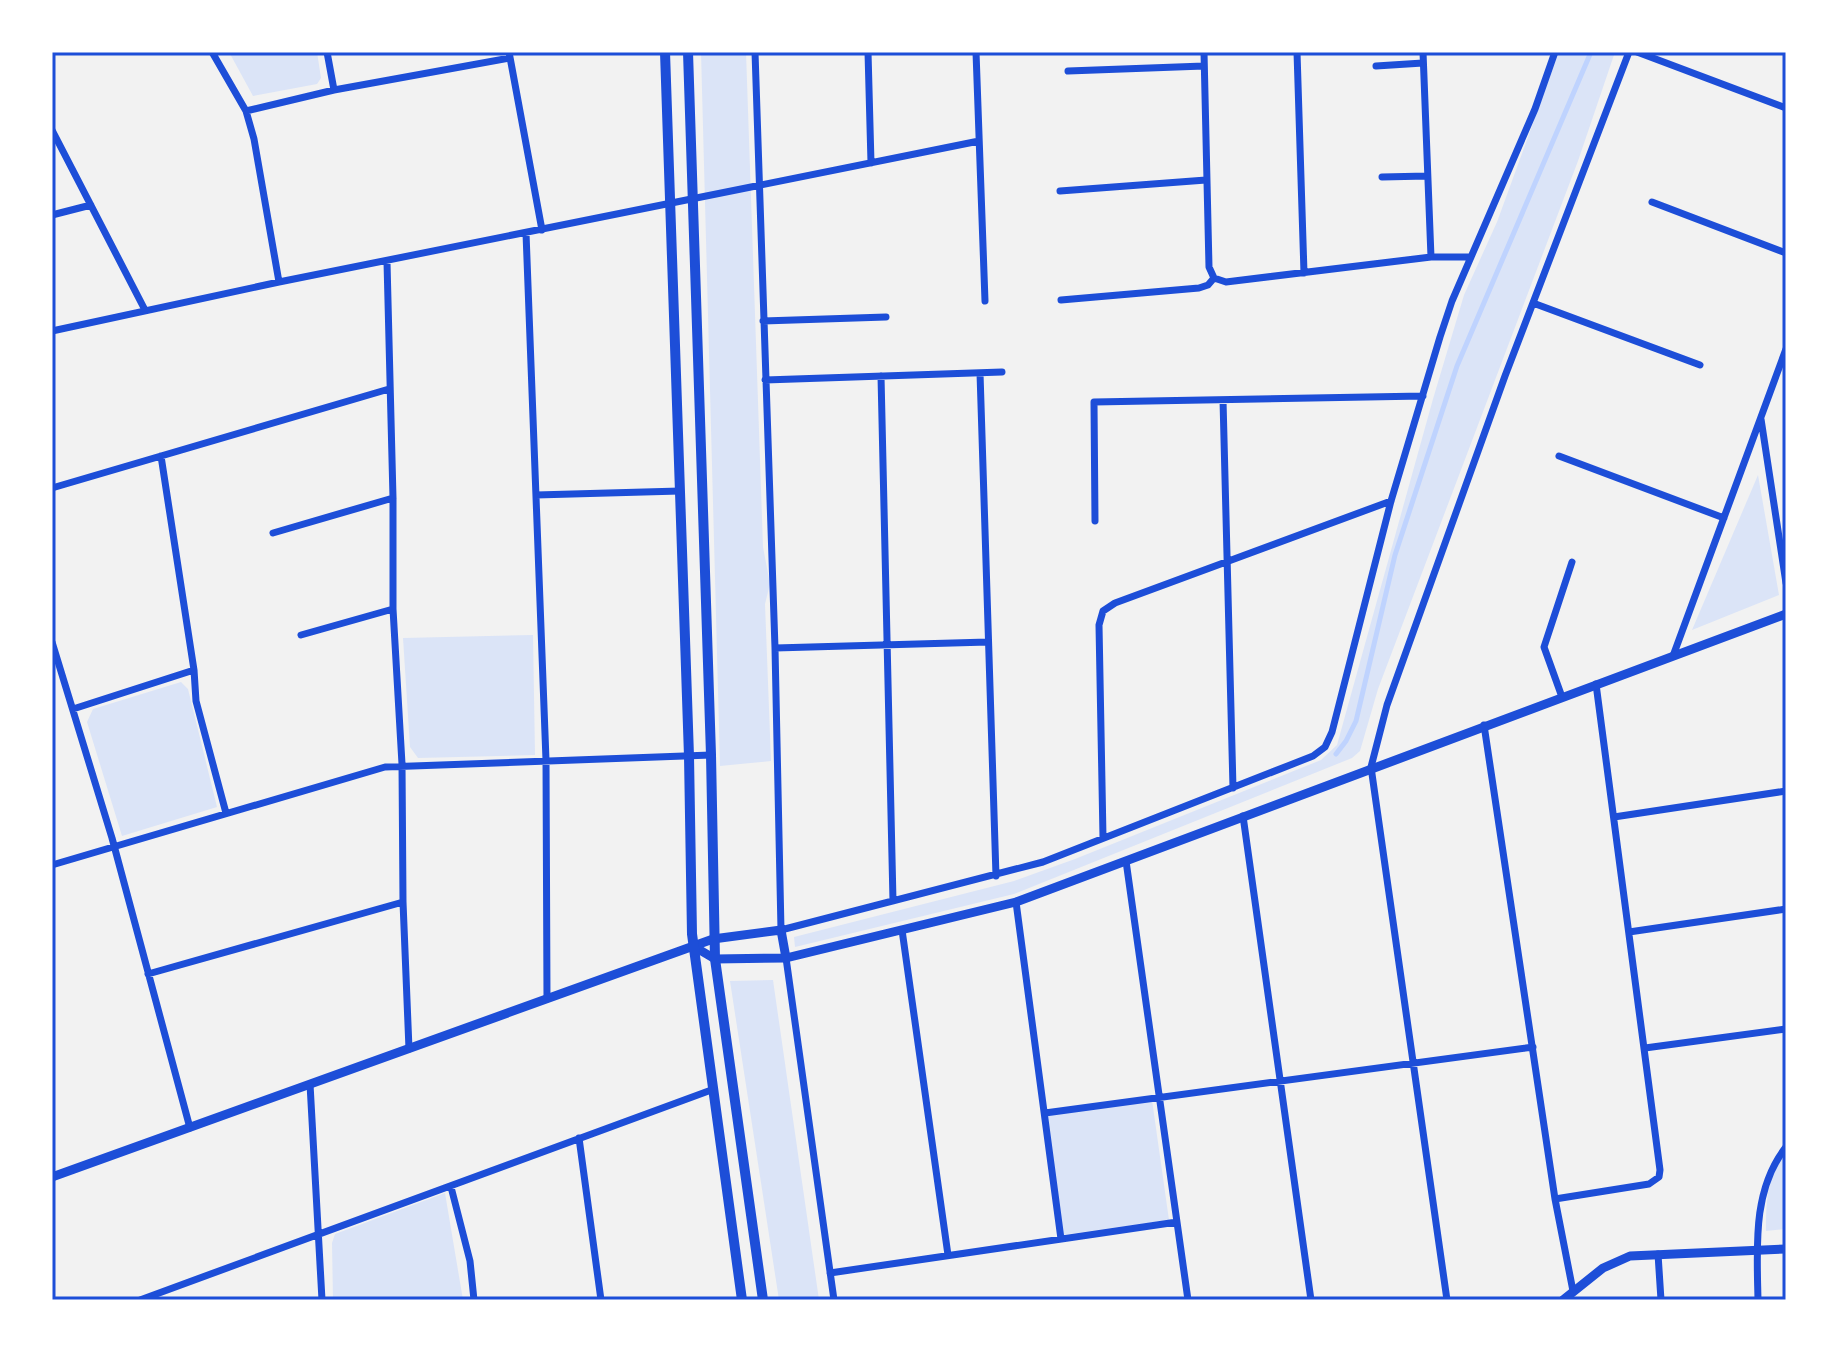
<svg xmlns="http://www.w3.org/2000/svg" width="1838" height="1352" viewBox="0 0 1838 1352" font-family="'Space Grotesk',sans-serif">
	<rect width="100%" height="100%" fill="#f2f2f2"/>
	<path fill="#dbe4f7" d="M229 52H317L321 78 317 84 253 96Z
		M701 52H746L763 547 770 584 765 604 771 761 720 766Z
		M1559 52H1615L1578 161 1378 689 1360 751 1352 758 1014 894 795 947 794 937 1014 881 1075 859 1321 760 1337 745 1433 399 1464 295 1497 222Z
		M1758 475 1779 595 1692 630Z
		M533 635 535 755 418 758 410 747 403 638Z
		M181 682 188 689 217 807 122 836 87 722 93 709Z
		M773 980 819 1300H779L730 981Z
		M1152 1100 1169 1220 1062 1235 1045 1115Z
		M1786 1149V1229L1766 1231C1766 1201 1767 1173 1786 1149Z
		M445 1193 463 1300H333L332 1243 335 1234Z"/>
	<g fill="none" stroke-linecap="round" stroke-linejoin="round">
		<path stroke="#bfd3fe" stroke-width="5" d="M1336 754 1346 741 1356 721 1395 555 1457 366 1591 52"/>
		<path stroke="#1d4ed8" stroke-width="7" d="M212 52 246 111 254 139 279 282
			M327 52 334 90
			M509 52 542 230
			M755 52 775 648 781 930 1043 862 1313 756 1325 747 1332 732 1391 501 1440 337 1452 301 1535 109 1555 52
			M868 52 871 163
			M976 52 985 301
			M1204 52 1209 267 1214 278
			M1297 52 1304 273
			M1423 52 1431 257
			M1637 52 1786 108
			M1376 66 1423 63
			M1068 71 1204 66
			M246 111 334 90 510 58
			M52 130 145 310
			M1382 177 1427 176
			M1060 191 1206 180
			M1652 202 1786 253
			M52 215 91 205
			M526 233 546 760 547 999
			M387 262 393 498V609L402 764 403 902 409 1049
			M1214 278 1226 282 1431 257H1471
			M1061 300 1199 288 1208 285 1214 278
			M1533 303 1700 365
			M763 321 886 317
			M52 331 279 282 979 141
			M980 373 996 876
			M881 376 893 901
			M765 380 1002 372
			M1223 400 1233 788
			M1761 419 1786 583
			M161 456 194 670 196 701 226 813
			M1559 456 1724 518
			M52 488 389 389
			M536 495 680 491
			M1095 521 1094 402 1423 396
			M273 533 393 498
			M301 635 393 609
			M52 642 112 838 190 1128
			M775 648 988 642
			M1673 656 1786 349
			M1562 697 1544 647 1572 562
			M73 709 194 670
			M1484 725 1555 1199 1573 1291
			M1243 816 1311 1300
			M1614 817 1786 791
			M1103 837 1099 625 1103 611 1115 603 1391 501
			M1126 861 1188 1300
			M52 865 385 767 711 755
			M1016 902 1061 1239
			M902 930 948 1255
			M1629 932 1786 909
			M786 958 834 1300
			M148 974 403 902
			M1645 1048 1786 1029
			M310 1084 322 1300
			M1045 1113 1533 1047
			M579 1138 601 1300
			M451 1187 470 1261 474 1300
			M1555 1199 1649 1184 1659 1177 1660 1170 1596 684
			M1658 1254 1661 1300
			M830 1273 1177 1222
			M140 1300 714 1089
			M1447 1300 1371 767 1387 705 1505 376 1629 52
			M1758 1300C1757 1248 1752 1190 1786 1147"/>
		<path stroke="#1d4ed8" stroke-width="9" d="M693 946 715 959 786 958 1016 902 1786 614
			M52 1177 713 939 781 930 786 958
			M1563 1300 1603 1268 1630 1256 1786 1249"/>
		<path stroke="#1d4ed8" stroke-width="10" d="M665 52 689 756 692 934 742 1300
			M688 52 711 755 715 959 763 1300"/>
	</g>
	<rect width="1838" height="1352" fill="none" stroke="#ffffff" stroke-width="108"/>
	<rect x="54" y="54" width="1730" height="1244" fill="none" stroke="#1d4ed8" stroke-width="3"/>
</svg>
